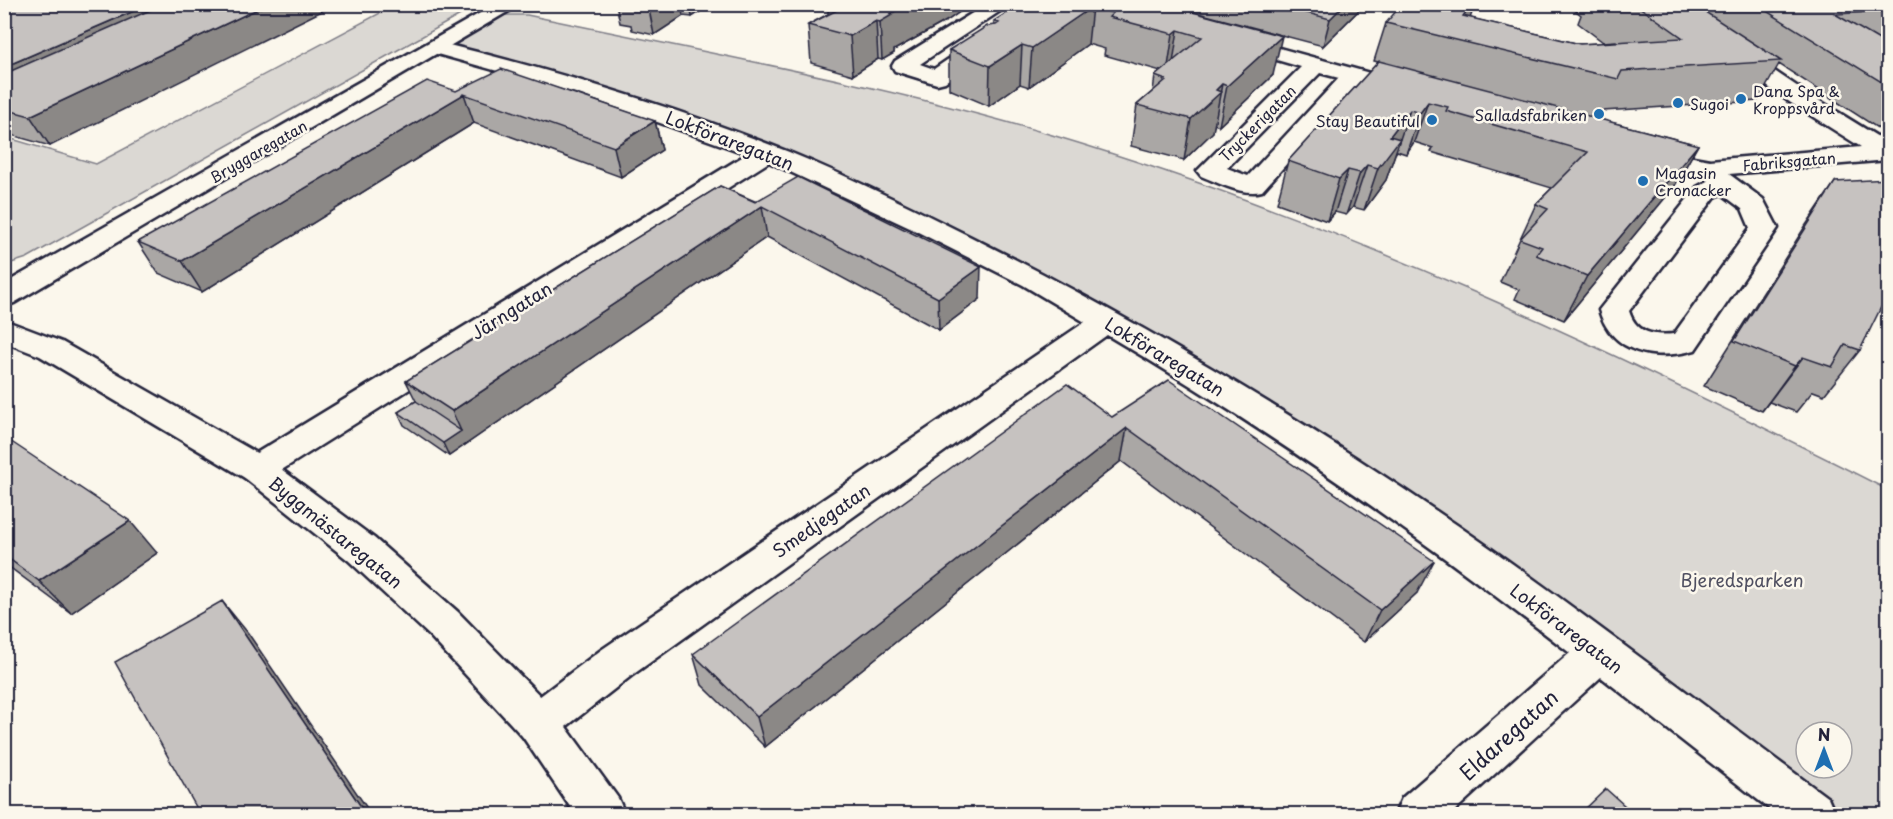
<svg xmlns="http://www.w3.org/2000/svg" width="1893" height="819" viewBox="0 0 1893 819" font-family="'Playpen Sans',sans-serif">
	<rect width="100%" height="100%" fill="#fbf7ec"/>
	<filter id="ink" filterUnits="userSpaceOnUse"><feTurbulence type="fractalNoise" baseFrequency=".0167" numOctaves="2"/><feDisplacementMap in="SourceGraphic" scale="12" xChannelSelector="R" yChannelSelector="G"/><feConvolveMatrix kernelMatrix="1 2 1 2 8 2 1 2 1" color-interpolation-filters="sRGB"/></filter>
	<g filter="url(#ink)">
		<path fill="#dbd8d3" stroke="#7e7d87" stroke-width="1.5" fill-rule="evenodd" d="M397 4 418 5 458 13 478 5 27 258 5 265V137L96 164Z
			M493 15H527C703 52 880 84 1052 135 1343 222 1618 353 1888 490V814H1812L1730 750 1203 377 781 158 437 48ZM1806 732H1842V768H1806Z"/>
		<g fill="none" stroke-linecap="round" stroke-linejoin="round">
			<defs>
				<path id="minor" d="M987 4H1011L920 64 934 69 1029 4H1053L945 82 937 84 895 71 892 66 895 61Z
					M1651 4H1675L1807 93 1888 143V160L1729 174 1763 199 1778 228 1695 350C1655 361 1612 354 1599 310L1697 187 1708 181 1702 174 1634 160 1631 155 1634 150 1643 148 1710 160 1861 147 1791 103ZM1722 194 1742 209 1750 228 1674 334C1653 336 1636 333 1629 311L1715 197Z
					M1236 36 1413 85 1416 90 1413 95 1405 97 1358 84 1262 191C1243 196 1219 183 1201 176L1197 171 1301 67 1229 46 1226 42 1229 38ZM1320 73 1339 78 1248 176 1227 168Z
					M437 42C556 71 675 107 789 152 850 177 911 207 971 237 1152 327 1327 434 1493 550 1606 630 1717 716 1828 798L1835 814H1776L1601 677 1451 814H1395L1402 798 1570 653C1422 538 1269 430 1107 335L631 676 553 737 538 743 523 737 516 723 523 709 601 650 1085 322 1023 285 912 229 769 162 269 478 257 482 245 478 240 469 245 460 747 154 576 93 430 52 426 48 430 44Z"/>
				<path id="tertiary" d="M4 320 62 342 269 460 374 538 458 612 553 709 618 798 625 814H575L523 737 430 636 348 560 245 478 40 356 4 342Z"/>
				<path id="secondary" d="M496 4H521L14 303 4 306V284Z"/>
			</defs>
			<use href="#minor" stroke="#22223b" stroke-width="5"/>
			<use href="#tertiary" stroke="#22223b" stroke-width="5"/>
			<use href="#secondary" stroke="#22223b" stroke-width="5"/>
			<use href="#minor" fill="#fbf7ec" fill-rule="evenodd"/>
			<use href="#tertiary" fill="#fbf7ec" fill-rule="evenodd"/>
			<use href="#secondary" fill="#fbf7ec" fill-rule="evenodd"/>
		</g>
		<path fill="#aaa7a5" stroke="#22223b" stroke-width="1.5" d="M4 4 50 146 4 133Z
			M616 4H712L692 17 683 16 654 35 632 30 631 25 620 23Z
			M831 4H971L948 20 894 50V53L882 60 878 59 853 75 811 63 808 25 828 14V6Z
			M1021 4H1163L1273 75 1219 126 1214 124 1213 132 1184 160 1131 146 1137 105 1153 91 1155 76 1161 71 1104 55 1105 49 1088 44 1029 87 1020 84 989 106 949 89V50L994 25V21Z
			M1164 4H1363L1362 7 1323 46Z
			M1567 4H1888V43H1884L1888 45V131H1882L1779 64 1758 101 1603 111 1599 119 1698 145 1674 187 1564 320 1515 299 1519 290 1500 282 1536 204 1552 188 1431 152 1433 148 1414 142 1406 154 1397 151 1395 154 1386 180 1364 210 1353 207 1346 215 1335 212 1327 221 1277 203 1288 161 1378 62 1374 61 1386 23 1470 18 1580 44 1617 42 1616 41 1603 42 1578 23 1581 15Z
			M456 91 655 121 662 150 621 177 474 123 202 292 158 273 138 242Z
			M1835 182 1860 350 1824 395 1813 391 1796 412 1769 402 1762 411 1704 386 1806 225Z
			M720 186 980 299 939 330 767 237 449 456 404 425 398 412 416 401 406 381Z
			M1112 417 1417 593 1364 642 1121 461 765 747 702 685 693 654Z
			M4 437 157 553 71 613 4 563Z"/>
		<path fill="#8b8886" stroke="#22223b" stroke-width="1.5" d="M150 4H238L4 109V67Z
			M268 4H336L50 146 30 116Z
			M648 4H681L683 16 654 35Z
			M690 4H712L692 17Z
			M908 4H971L948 20 894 50V53L882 60 880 22 890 14Z
			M1345 4H1363L1362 7 1323 46 1330 19Z
			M1472 4H1475L1464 36 1463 16Z
			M1092 7 1088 44 1029 87 1032 48Z
			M876 21 878 59 853 75 850 36Z
			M1178 30 1172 69 1167 73 1173 34Z
			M1282 36 1273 75 1219 126 1227 86Z
			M1022 45 1020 84 989 106 990 66Z
			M1222 84 1213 132 1184 160 1191 119 1216 90Z
			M464 94 474 123 202 292 182 261Z
			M1428 102 1414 142 1406 154 1420 113Z
			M1410 110 1386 180 1364 210 1378 168 1390 136Z
			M655 121 662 150 621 177 614 147Z
			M1698 145 1674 187 1564 320 1587 276Z
			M1367 165 1353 207 1346 215 1360 173Z
			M1348 170 1335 212 1327 221 1339 179Z
			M762 206 767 237 449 456 443 443 461 431 452 411Z
			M981 267 980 299 939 330 938 298Z
			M1803 357 1769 402 1762 411 1795 366Z
			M1127 428 1121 461 765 747 757 717Z
			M130 521 157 553 71 613 39 581Z
			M1434 561 1417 593 1364 642 1380 610Z
			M222 601 248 633 371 814H366Z"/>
		<path fill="#c6c2c0" stroke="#22223b" stroke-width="1.5" d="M4 4H150L4 67Z
			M164 4H268L30 116 4 109V74Z
			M831 4H908L890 14 892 15 880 22 876 21 850 36 808 25 837 10 828 6Z
			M1021 4H1163L1282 36 1227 86 1222 84 1216 90 1221 92 1191 119 1137 105 1166 80 1155 76 1202 37 1178 30 1173 34 1109 17 1113 13 1092 7 1032 48 1022 45 990 66 949 50 987 26 996 25 999 23 994 21Z
			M1273 4H1345L1330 19Z
			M1402 4H1472L1463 16 1580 44 1683 38 1635 4H1693L1781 61 1622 71 1618 79 1386 23Z
			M1755 4H1888V11L1835 14 1888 45V86Z
			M1379 61 1698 145 1587 276 1536 255 1542 247 1520 239 1548 209 1536 204 1588 152 1446 111 1448 107 1428 102 1420 113 1410 110 1390 136 1400 139 1378 168 1367 165 1360 173 1348 170 1339 179 1288 161Z
			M501 69 655 121 614 147 464 94 182 261 138 242 427 81 456 91Z
			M798 177 981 267 938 298 762 206 452 411 406 381 720 186 755 202Z
			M1888 179V293L1860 350 1845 345 1832 367 1803 357 1795 366 1734 341 1835 182Z
			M1169 380 1434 561 1380 610 1127 428 757 717 693 654 1067 384 1112 417Z
			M416 401 461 431 443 443 398 412Z
			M4 437 130 521 39 581 4 555Z
			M222 601 366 814H200L115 662Z
			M1606 789 1634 814H1580Z
			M1761 810 1766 814H1756Z"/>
	</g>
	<g fill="#1f6fb2" stroke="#fbf7ec" stroke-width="2">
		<circle cx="1741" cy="99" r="6"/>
		<circle cx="1678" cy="103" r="6"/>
		<circle cx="1599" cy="114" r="6"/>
		<circle cx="1432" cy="120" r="6"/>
		<circle cx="1643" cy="181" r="6"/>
	</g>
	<g text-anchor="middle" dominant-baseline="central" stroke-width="5" stroke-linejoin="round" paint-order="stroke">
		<g font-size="15" fill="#22223b" stroke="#fbf7ec" text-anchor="start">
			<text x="1753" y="90">Dana Spa &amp;<tspan x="1753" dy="17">Kroppsvård</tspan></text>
			<text x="1690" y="103">Sugoi</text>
			<text x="1587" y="114" text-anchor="end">Salladsfabriken</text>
			<text x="1420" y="120" text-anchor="end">Stay Beautiful</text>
			<text x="1655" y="172">Magasin<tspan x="1655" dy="17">Cronacker</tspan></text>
		</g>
		<g font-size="15" fill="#22223b" stroke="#fbf7ec">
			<text transform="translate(1257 123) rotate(-45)">Tryckerigatan</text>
			<text transform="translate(258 151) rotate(-30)">Bryggaregatan</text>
			<text transform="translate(1789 161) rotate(-5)">Fabriksgatan</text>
		</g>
		<g font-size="18" fill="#22223b" stroke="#fbf7ec">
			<text transform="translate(730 140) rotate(21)">Lokföraregatan</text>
			<text transform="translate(511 310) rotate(-32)">Järngatan</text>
			<text transform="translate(1165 356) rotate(31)">Lokföraregatan</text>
			<text transform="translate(821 520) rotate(-35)">Smedjegatan</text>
			<text transform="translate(336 532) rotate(39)">Byggmästaregatan</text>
			<text transform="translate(1567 628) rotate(37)">Lokföraregatan</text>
		</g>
		<g font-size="18" fill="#505061" stroke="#fbf7ec">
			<text x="1742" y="579">Bjeredsparken</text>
		</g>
		<g font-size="21" fill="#22223b" stroke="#fbf7ec">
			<text transform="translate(1508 734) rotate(-42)">Eldaregatan</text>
		</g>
	</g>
	<rect width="1893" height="819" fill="none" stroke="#fbf7ec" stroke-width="24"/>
	<rect x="12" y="12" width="1869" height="795" fill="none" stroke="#22223b" stroke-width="2" filter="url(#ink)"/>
	<g transform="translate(1824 750)"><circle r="28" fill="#fbf7ec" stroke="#a4a2a5" stroke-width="1.5"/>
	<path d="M0-4.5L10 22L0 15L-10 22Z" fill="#1f6fb2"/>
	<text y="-9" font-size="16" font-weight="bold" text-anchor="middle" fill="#22223b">N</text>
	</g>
</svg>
